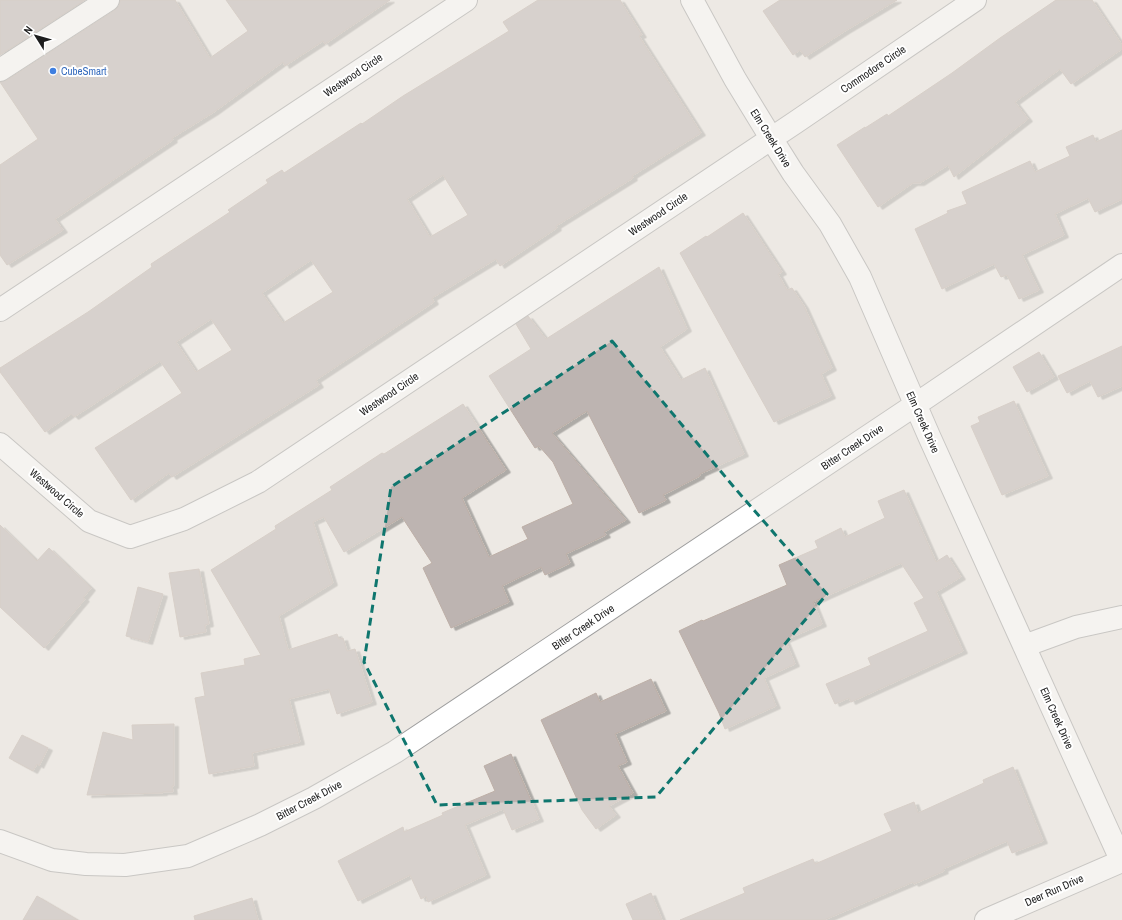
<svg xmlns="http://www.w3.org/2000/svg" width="1122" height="920" viewBox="0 0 1122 920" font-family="'Archivo Narrow',sans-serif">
	<defs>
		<filter id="shadow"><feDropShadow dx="4.5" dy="2.5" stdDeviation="0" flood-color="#0004"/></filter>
	</defs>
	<rect width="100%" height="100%" fill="#ede9e4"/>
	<path fill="#bdb4b1" stroke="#bdafa7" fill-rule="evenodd" filter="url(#shadow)" d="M0 0H85L0 55Z
		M120 0H175L210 58 248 31 226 0H390L325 44 323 41 285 66 283 62 214 112 172 138 173 140 55 219 63 230 7 265 0 255V165L38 139 0 82 7 80 115 10 119 6Z
		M538 0H620L642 35 639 36 701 133 632 176 633 178 556 226 557 228 500 266 496 259 432 298 434 302 316 380 319 385 172 477 169 473 131 500 95 448 182 393 160 361 74 417 71 414 45 432 0 372V368L88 312 152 267 151 264 230 212 228 210 268 183 266 180 282 170 284 173 361 123 362 124 403 96 509 31 503 22ZM443 175 468 215 430 237 407 199ZM311 260 333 292 283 323 262 293ZM211 319 232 350 196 372 176 342Z
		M780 0H897L845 31 805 57 800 50 793 55 763 11Z
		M1056 0H1092L1122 45V49L1071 84 1060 69 1015 102 1028 119 954 177 948 165 920 183H913L878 207 837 145 865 127V128L887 114 888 116 952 73 1000 38Z
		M1122 130V199L1095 212 1088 198 1055 214 1064 235 1022 255 1039 290 1019 299 1007 275 1001 277 994 264 942 289 915 229 948 213 947 211 967 204 962 192 1030 161 1035 172 1070 156 1066 147 1093 135 1096 142Z
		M743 213 782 272 778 274 787 290 792 288 804 306 832 368 821 374 831 396 774 422 680 253 706 236 707 237Z
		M659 267 687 329 660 347 681 380 705 368 744 454 700 474V476L663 495 666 500 639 513 587 411 552 433 626 520 604 532 606 535 566 554 570 563 545 575 541 567 502 586 509 602 451 628 423 568 432 563 402 517 344 552 324 517 313 522 333 583 279 616 288 650 337 634 339 639 343 638 347 651 355 649 372 702 337 714 329 689 289 699 300 742 252 753 254 766 209 774 195 698 205 696 201 673 245 665 244 659 261 655 211 570 276 529 275 526 332 490 330 487 382 453 384 454 463 404 506 470 462 498 489 557 528 539 522 527 573 504 553 462 539 446 535 448 489 376 531 349 516 324 528 316 546 339Z
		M1122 346V386L1098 397 1090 381 1067 393 1058 376Z
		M1039 352 1054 377 1027 392 1013 367Z
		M1014 401 1048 476 1002 495 971 426 980 422 978 417Z
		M904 490 936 562 947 555 961 577 936 592 963 651 851 702 849 698 835 704 826 684 871 665 868 658 928 631 914 603 924 598 901 563 813 602 822 624 785 640 795 664 764 678 776 706 725 729 719 713 679 631 702 620 703 621 787 585 779 565 818 548 815 541 841 528 845 537 885 518 878 501Z
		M0 525 37 561 49 548 91 588 83 598 85 599 44 648 0 607Z
		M199 569 209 624 205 625 206 632 180 637 169 573Z
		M138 587 163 594 148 642 126 636Z
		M651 679 666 711 615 734 627 762 618 766 633 793 609 806 616 815 596 829 582 810 541 720 596 693 600 702Z
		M174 724V786H172L173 792H163V793L87 795 103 732 133 740 132 725Z
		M22 735 48 748 39 766 37 764 33 771 9 758Z
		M511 754 539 819 512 830 503 809 465 825 486 875 428 902 426 896 421 899 410 875 358 901 338 861 403 827 404 832 443 815 442 813 495 791 484 766Z
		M1013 767 1043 841 1012 853 1007 841 943 869 944 871 914 884 913 882 824 920H680L745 893 743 888 813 859 815 864 892 831 884 814 914 802 918 813 984 783 983 780Z
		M651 893 662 920H633L626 904Z
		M37 896 78 920H23Z
		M252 898 258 920H195L194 916Z"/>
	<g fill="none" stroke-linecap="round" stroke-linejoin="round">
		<defs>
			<path id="minor" d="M692 0 735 79 771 138 793 173 830 224 860 277 929 436 1122 862
				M0 70 108 0
				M0 310 466 0
				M0 444 89 521 130 537 184 519 258 482 796 122 975 0
				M1024 646 1076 627 1122 617
				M0 841 52 860 86 864 125 865 188 856 260 825 314 798 395 752 915 405 1122 265
				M986 920 1122 861"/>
		</defs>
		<use href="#minor" stroke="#9e9e9e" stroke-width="24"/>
		<use href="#minor" stroke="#fff" stroke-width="22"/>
	</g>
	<path d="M0 0H1122V920H0ZM612 341 733 486 827 594 656 797 437 805 364 662 391 487Z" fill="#ede9e4" fill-opacity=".55" fill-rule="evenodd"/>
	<path fill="none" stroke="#0f766e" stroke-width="3" stroke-dasharray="8 5" stroke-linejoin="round" d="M612 341 733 486 827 594 656 797 437 805 364 662 391 487Z"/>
	<circle fill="#3f7fe0" stroke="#fff" stroke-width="1.5" cx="53" cy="71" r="4"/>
	<g text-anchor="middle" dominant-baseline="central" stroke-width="4" stroke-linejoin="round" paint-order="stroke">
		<g font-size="11" fill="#1d1d1d" stroke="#fff">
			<text transform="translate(873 69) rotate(-34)">Commodore Circle</text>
			<text transform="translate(353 75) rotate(-34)">Westwood Circle</text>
			<text transform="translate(771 138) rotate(58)">Elm Creek Drive</text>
			<text transform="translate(658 214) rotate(-34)">Westwood Circle</text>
			<text transform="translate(389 394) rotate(-34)">Westwood Circle</text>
			<text transform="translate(923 422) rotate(66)">Elm Creek Drive</text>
			<text transform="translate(852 447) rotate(-34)">Bitter Creek Drive</text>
			<text transform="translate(57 493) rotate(41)">Westwood Circle</text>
			<text transform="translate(583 627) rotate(-34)">Bitter Creek Drive</text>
			<text transform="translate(1057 718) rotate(66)">Elm Creek Drive</text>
			<text transform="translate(309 800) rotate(-28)">Bitter Creek Drive</text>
			<text transform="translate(1054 890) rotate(-24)">Deer Run Drive</text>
		</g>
		<g font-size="11" fill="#366cbe" stroke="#fff" text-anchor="start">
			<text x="61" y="71">CubeSmart</text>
		</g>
	</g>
	<g transform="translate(36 36) rotate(307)" stroke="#ffffff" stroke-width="3" paint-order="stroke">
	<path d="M0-3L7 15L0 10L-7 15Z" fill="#1d1d1d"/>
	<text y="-6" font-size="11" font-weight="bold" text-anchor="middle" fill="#1d1d1d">N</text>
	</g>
</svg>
